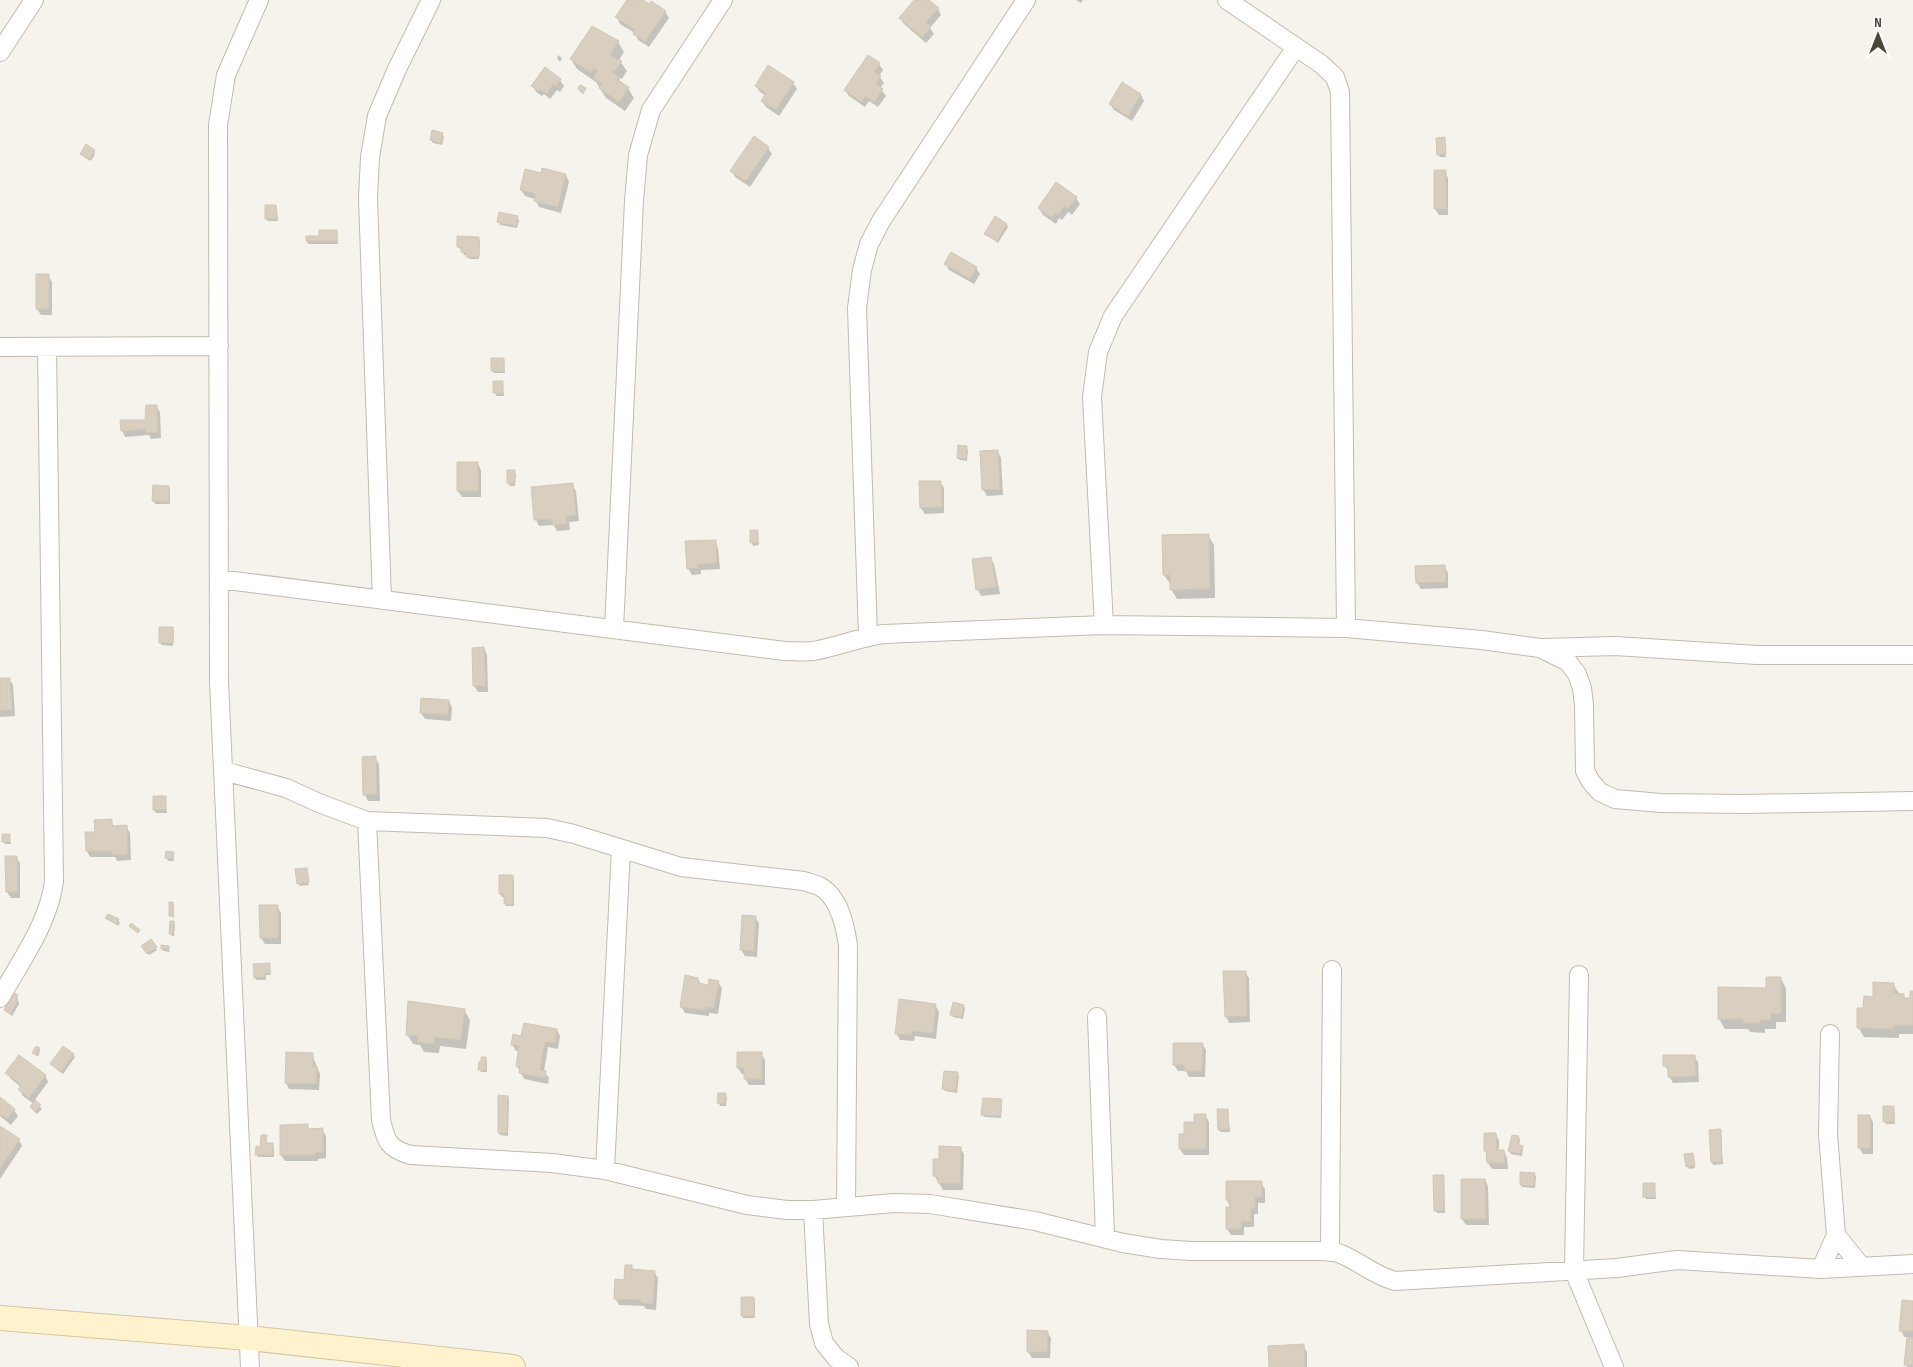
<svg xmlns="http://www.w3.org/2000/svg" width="1913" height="1367" viewBox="0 0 1913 1367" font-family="'Sofia Sans Condensed',sans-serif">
	<rect width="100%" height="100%" fill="#f6f3ec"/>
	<path fill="#0003" d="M628 0H640L665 12 669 18 649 47 638 40 635 33 620 24 617 17Z
		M916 0H928L938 9 941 15 930 28 934 34 926 43 904 24 900 18Z
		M1076 0H1083L1081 3Z
		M618 42 624 52 619 60 627 71 622 79 620 78 619 80 628 88 634 98 625 111 606 98 596 82 577 69 571 59Z
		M558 55 562 58 560 62 557 58Z
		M879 64 883 70 879 76 884 83 880 88 886 96 878 107 869 101 865 107 849 96 845 90Z
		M560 80 564 86 560 92 557 90 550 99 544 94 542 96 536 92 533 86Z
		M793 83 797 89 779 116 766 107 762 101 766 96 760 92 756 86Z
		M1122 84 1141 95 1144 101 1132 121 1114 110 1110 104Z
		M442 134 444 137 442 145 433 143 431 140Z
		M754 138 768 148 772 154 750 187 735 177 732 171Z
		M1444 139 1446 157H1440L1438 154Z
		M94 151 95 154 91 161 81 154Z
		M1445 172 1448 178V215H1439L1435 209Z
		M542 175H566L569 182 561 213 539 207 535 199 525 196 521 190Z
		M1076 198 1080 204 1072 215 1068 212 1062 220 1059 218 1056 224 1043 215 1039 208Z
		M276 206 278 221H268L266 219Z
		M517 217 519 220 517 228 500 225 499 222Z
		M1006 224 1008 227 998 243 986 234Z
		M337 231 338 244H308L307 241V237H320Z
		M478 238 480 241 479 259H469L468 255H464L462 250 458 247Z
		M946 264 976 268 980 274 974 284 949 270Z
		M48 276 52 282V315H41L37 309Z
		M504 359 505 373H494L492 370Z
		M494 382H502L504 396H496Z
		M156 406 160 412 161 438 151 439 149 435 125 437 122 430 146 421Z
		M966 447 968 450 967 461 960 460 958 458Z
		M998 452 1001 458 1003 495 987 496 983 489Z
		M478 464 481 470V497H462L458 491Z
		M514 472 516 474 515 486H510L508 483Z
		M940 482 944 488V513L925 514 921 508Z
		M572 485 576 491 579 521 569 522 570 530 557 531 554 525 539 526 536 520Z
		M169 487 170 490V504H155L154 501Z
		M757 531 759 545 753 546 752 543Z
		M1208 535 1214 545 1215 598 1177 599 1171 589V585L1164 575Z
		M715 541 718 548 720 569 701 570V574L692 575 688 568Z
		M990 558 994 564 1000 594 981 596 978 590Z
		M1444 566 1448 573V588L1421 589 1417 583V568Z
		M172 628 174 631 173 646 162 645 160 643Z
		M484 648 487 655 488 692H478L474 686Z
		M9 679 13 685 15 716 0 717V680Z
		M449 701 452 708 451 721 425 719 421 713Z
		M375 758 379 764 380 801H368L365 795Z
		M165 797 167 813H156L154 810Z
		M111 821 114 827 126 826 130 833 131 860 117 861 115 857H90L87 851 86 834H96Z
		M9 836 11 844H5L3 841Z
		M173 853 174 861H168L167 858Z
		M16 857 20 863V898H11L7 892Z
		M307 869 309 885 300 886 298 883Z
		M513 877 514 879V906H506L505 897H502L500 894Z
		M172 903 174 906V918L170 915Z
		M277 906 281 913V944H265L261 938Z
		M755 917 759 923 757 957 745 956 741 950Z
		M107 918 118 920 120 923 118 926Z
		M173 922 175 925 174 936H172L170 933Z
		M151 941 157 950 149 955 143 946Z
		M168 947 170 952 164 951 162 949Z
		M269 965 271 975H266V980H257L255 978Z
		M1245 972 1249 978 1250 1022 1229 1023 1226 1016Z
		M698 979 701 985 709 986 718 982 722 988 718 1014 709 1013V1016L685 1013 681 1006Z
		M1781 979 1786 988V1022H1776V1029H1765V1033L1750 1032 1748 1029H1725L1719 1019 1768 989Z
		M1893 984 1900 995H1903L1906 999 1911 1000 1913 993V1034H1899V1038L1864 1037 1858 1027 1864 1009Z
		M17 996 19 1004 12 1016 5 1010Z
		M935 1005 939 1012 936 1039 915 1036 914 1041 900 1040 896 1033Z
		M963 1006 965 1008 963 1019 953 1017 952 1015Z
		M464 1010 470 1020 466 1049 440 1046 439 1053 424 1052 420 1045 413 1044 407 1034Z
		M557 1030 560 1036 558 1049 548 1047 544 1071 549 1078 548 1084 524 1079 517 1066 520 1051H516L512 1044 522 1037Z
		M1202 1044 1206 1050 1205 1077H1189L1186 1071H1178L1174 1065Z
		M39 1049 40 1051 38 1057 34 1053Z
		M761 1054 765 1060V1085H749L745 1079V1074H742L738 1068Z
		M73 1055 75 1057 63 1074 51 1064Z
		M312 1055 320 1074 319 1090 289 1089 286 1083Z
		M1694 1056 1698 1062 1699 1082 1673 1083 1669 1076V1072L1664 1065Z
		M486 1058 487 1061V1072H481L480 1069Z
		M7 1073 45 1075 48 1082 34 1101 42 1109 37 1114 31 1108 34 1104 23 1096 19 1089 21 1087 11 1079Z
		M957 1073 959 1076 957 1093 945 1091 944 1089Z
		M725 1095 727 1097 726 1106H720L719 1103Z
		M508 1097 509 1100 508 1136 500 1135 499 1133Z
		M0 1098 14 1110 18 1116 11 1125 0 1116Z
		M1001 1100 1002 1103 1001 1118 984 1117 983 1114Z
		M1894 1107 1895 1124H1886L1885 1121Z
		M1227 1110 1230 1132H1220L1219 1129Z
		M1205 1115 1209 1122V1155H1184L1180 1149 1185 1135 1195 1123Z
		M1870 1116 1873 1122V1154H1863L1859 1148Z
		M307 1126 310 1130H322L326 1136V1158L318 1159V1161H285L281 1155Z
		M0 1128 19 1140 22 1146 0 1179Z
		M1720 1131 1723 1164 1713 1165 1712 1162Z
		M1496 1134 1499 1141V1151H1504L1507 1158 1508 1169H1492L1488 1163V1154L1485 1150Z
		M266 1137 267 1144H272L274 1147V1157H258L257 1154 262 1148Z
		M1519 1138 1520 1140 1519 1146 1523 1149 1522 1156 1511 1154 1509 1151Z
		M960 1148 964 1154 963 1190H943L934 1175 940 1160Z
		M1692 1154 1695 1168 1689 1169 1688 1166Z
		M1534 1174 1536 1177 1535 1188 1522 1187 1521 1184Z
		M1443 1176 1444 1179 1445 1213H1437L1435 1210Z
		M1462 1180H1485L1488 1186 1489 1225H1466L1462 1219Z
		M1261 1183 1265 1189V1203H1258V1214H1254V1227H1244V1235H1231L1227 1229 1231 1208 1227 1200Z
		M1654 1184 1656 1199H1646L1644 1196Z
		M631 1267 634 1271 654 1272 658 1278 656 1310 646 1309 644 1306 619 1305 615 1298Z
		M754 1298 755 1301V1318H743L742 1315Z
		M1913 1302V1367H1907L1906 1365 1909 1337H1904L1901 1330Z
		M1047 1332 1051 1338 1050 1358H1032L1028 1352Z
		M1303 1346 1307 1352V1367H1270Z"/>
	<path fill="#d8cfc1" stroke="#d3c7b4" d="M627 0H643L650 4 651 1 666 11 645 42 633 34 635 30 615 17Z
		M914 0H929L939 8 926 22 931 27 922 37 899 18Z
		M592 26 619 41 610 55 618 60 619 59 622 61 616 70 614 69 612 72 619 77 617 80 629 87 619 102 599 88 602 84 593 78 598 70 594 68 591 73 570 59Z
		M868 55 880 63 874 72 881 76 876 84 883 89 874 102 865 96 862 102 844 90Z
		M768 65 794 82 776 110 761 101 766 93 755 86Z
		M545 67 561 79 556 86 553 84 547 94 540 89 538 91 531 86Z
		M1122 82 1141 94 1128 116 1109 104Z
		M580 85 586 88 583 94 578 89Z
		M432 130 443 133 440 143 430 140Z
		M754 136 769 147 746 181 730 171Z
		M1445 137 1446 154 1437 155 1436 138Z
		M86 144 95 150 89 160 80 154Z
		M542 168 566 174 558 207 534 201 535 194 520 190 525 169 541 173Z
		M1434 170H1446V209H1434Z
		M1056 182 1077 197 1068 209 1064 206 1058 215 1056 212 1052 218 1038 208Z
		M265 205H276L277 219H265Z
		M499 212 518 216 516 226 497 222Z
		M995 216 1007 224 997 241 984 234Z
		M319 230H337V241H306V236H319Z
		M457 236 479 237V257H466V252H461V247H457Z
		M951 252 977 267 970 279 944 264Z
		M36 274H49V309H36Z
		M491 358H504V371H491Z
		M493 381H503V393H493Z
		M146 405H157L158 432 146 433V429L121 431 120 420H145Z
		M958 445 967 446 966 459 957 458Z
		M998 450 1000 489 982 490 980 451Z
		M457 462H478V491H457Z
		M507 470H515L514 484 507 483Z
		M919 481H941L942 507 920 508Z
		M573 483 576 515 566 516 567 524 552 525V519L534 520 531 487Z
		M153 485 169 486V502L152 501Z
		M750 530H758V543H750Z
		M1209 534 1210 589 1170 590V575H1163L1162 535Z
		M716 540 717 563 698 564V568L687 569 685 541Z
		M991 557 997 587 976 590 972 559Z
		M1445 565 1446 582 1416 583 1415 566Z
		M159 627H173V643H159Z
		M484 647 486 686H473L472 648Z
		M0 678H10L12 710H0Z
		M421 698 449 700 448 715 420 713Z
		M376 756 377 794 363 795 362 757Z
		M153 796H166V810H153Z
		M112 819V826L127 825 128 854 112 855V851H86L85 832H95L94 820Z
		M2 834H10V842H2Z
		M166 851 174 852 173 859 165 858Z
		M5 856H17L18 892H6Z
		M307 868 309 882 297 884 295 869Z
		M499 875H513V904H504V894H499Z
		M169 902H173V916H169Z
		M259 905H278V938H260Z
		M108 914 119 919 116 924 105 918Z
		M742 915 756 916 754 951 740 950Z
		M170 921H174L173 934H169Z
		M131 923 140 930 138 933 129 926Z
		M151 939 157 947 147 954 141 946Z
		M161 945 169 946V949H161Z
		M270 963V973H265V977L254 978 253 964Z
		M1223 971H1246L1247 1016 1225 1017Z
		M685 975 698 978V983L708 985 709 979 719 981 714 1008 706 1007V1010L680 1007Z
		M1766 977H1781V1013H1771V1020H1760V1023H1743V1019H1718V987L1766 988Z
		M1873 982 1894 983V993L1904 994V998H1910V991H1913V1025H1894V1029L1857 1028V1008H1863L1864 996 1873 997Z
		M14 993 18 995 16 999 18 1001 10 1014 4 1010Z
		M899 999 936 1004 933 1033 912 1031 911 1035 895 1034Z
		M408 1001 465 1009 461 1040 434 1037V1044L417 1042 418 1036 406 1035Z
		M953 1002 964 1005 961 1017 950 1015Z
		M524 1023 557 1029 555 1043 545 1042 540 1070 546 1071 545 1078 519 1073 520 1067 516 1066 519 1046 511 1045 513 1034 521 1036Z
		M1173 1043H1203L1202 1071H1184V1065H1173Z
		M36 1046 40 1048 36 1055 32 1053Z
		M63 1046 74 1054 61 1072 50 1064Z
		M286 1052 313 1053V1067H317L316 1084 285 1083Z
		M737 1052H762V1079H744V1068H737Z
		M19 1055 46 1075 29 1098 18 1089 21 1085 5 1073Z
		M1663 1055H1695L1696 1076 1668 1077V1066H1663Z
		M481 1057H486V1070H478L479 1062H481Z
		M944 1071 958 1072 956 1091 942 1089Z
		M718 1093H726L725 1104 717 1103Z
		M498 1095 508 1096 507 1133H498Z
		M0 1097 15 1109 7 1119 0 1114Z
		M983 1098 1002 1099 1000 1116 981 1115Z
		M35 1100 41 1105 35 1112 30 1107Z
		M1883 1106H1894V1122H1883Z
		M1217 1109H1228L1229 1129 1218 1130Z
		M1194 1114H1206V1149H1179V1134H1184V1122H1194Z
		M1858 1115H1870V1148H1858Z
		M308 1124V1129L323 1128V1152L315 1153V1155H280V1125Z
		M0 1126 20 1139 0 1168Z
		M1721 1129 1722 1162H1711L1709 1130Z
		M1484 1133H1496L1497 1150H1504L1505 1163H1487L1486 1151H1484Z
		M261 1135H267L266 1143H273V1155H255L256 1146 260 1147Z
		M1512 1135 1519 1136 1518 1144 1523 1146 1520 1154 1508 1151Z
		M939 1146 961 1147 960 1184 938 1183V1176H933V1159H939Z
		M1693 1153 1695 1165 1686 1167 1684 1154Z
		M1520 1172 1535 1173 1534 1186 1520 1185Z
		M1433 1175H1444V1211H1434Z
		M1461 1179H1485L1486 1219H1461Z
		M1226 1181H1262V1197H1255V1208H1251V1221H1241V1229H1226V1207H1230V1200H1226Z
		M1643 1183H1655V1197H1643Z
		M625 1265H632V1269L655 1271 653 1304 641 1303V1300L614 1299 615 1279 624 1280Z
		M741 1297H754V1316H741Z
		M1902 1300 1913 1301V1331H1899Z
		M1027 1330 1048 1331 1047 1352H1027Z
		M1907 1337 1913 1338V1366L1904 1365Z
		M1304 1344 1305 1367H1269L1268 1346Z"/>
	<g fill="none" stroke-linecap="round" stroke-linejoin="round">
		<defs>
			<path id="street" d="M1227 0 1321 64 1335 77 1340 92 1346 628
				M0 52 34 0
				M0 347 219 346
				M219 579 785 651C794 651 804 652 813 651 837 647 860 637 884 634L1104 625 1346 628 1482 640 1540 648 1568 662 1577 674 1582 688 1584 705 1585 771 1591 782 1600 792 1615 799 1661 803 1744 804 1913 801
				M382 600 368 198 370 157 377 116 397 69 431 0
				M1104 625 1092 397 1098 352 1113 316 1296 47
				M614 629 634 201 638 155 651 110 723 0
				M868 636 857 308 862 270 869 244 881 221 1026 0
				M1543 648 1615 646 1757 655H1913
				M224 771 286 788 319 803 367 821 381 1120C386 1142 389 1149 411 1155L552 1163 605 1170 747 1205 787 1210H813L894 1203 930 1204 1035 1221 1123 1243 1161 1249 1191 1251H1317C1325 1251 1334 1251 1341 1254 1360 1262 1375 1276 1395 1281L1617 1268 1677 1260 1821 1269 1913 1264
				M367 821 547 828 574 834 681 867 804 881C809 883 815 884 819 886 839 896 845 925 848 945L846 1207
				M1579 975 1574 1271 1614 1367
				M0 998C20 962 49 923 54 881L47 347
				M1097 1017 1105 1237
				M605 1170 621 849
				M813 1210 819 1324 824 1343 836 1358 849 1367
				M1836 1235 1861 1266
				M1330 1252 1332 970
				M1821 1269 1836 1235 1828 1134 1830 1034
				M250 1367 219 681 218 125 226 75 259 0"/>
			<path id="secondary" d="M0 1318 249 1338 513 1367"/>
		</defs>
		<use href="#street" stroke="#c2bbae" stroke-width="20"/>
		<use href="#secondary" stroke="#d6c79b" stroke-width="26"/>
		<use href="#street" stroke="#fff" stroke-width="18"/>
		<use href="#secondary" stroke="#fff3cd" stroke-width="24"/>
	</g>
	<g transform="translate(1878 35)" stroke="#ffffff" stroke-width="4" paint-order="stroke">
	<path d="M0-4L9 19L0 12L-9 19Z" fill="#4b4439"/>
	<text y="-8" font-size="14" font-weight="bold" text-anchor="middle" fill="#4b4439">N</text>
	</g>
</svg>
